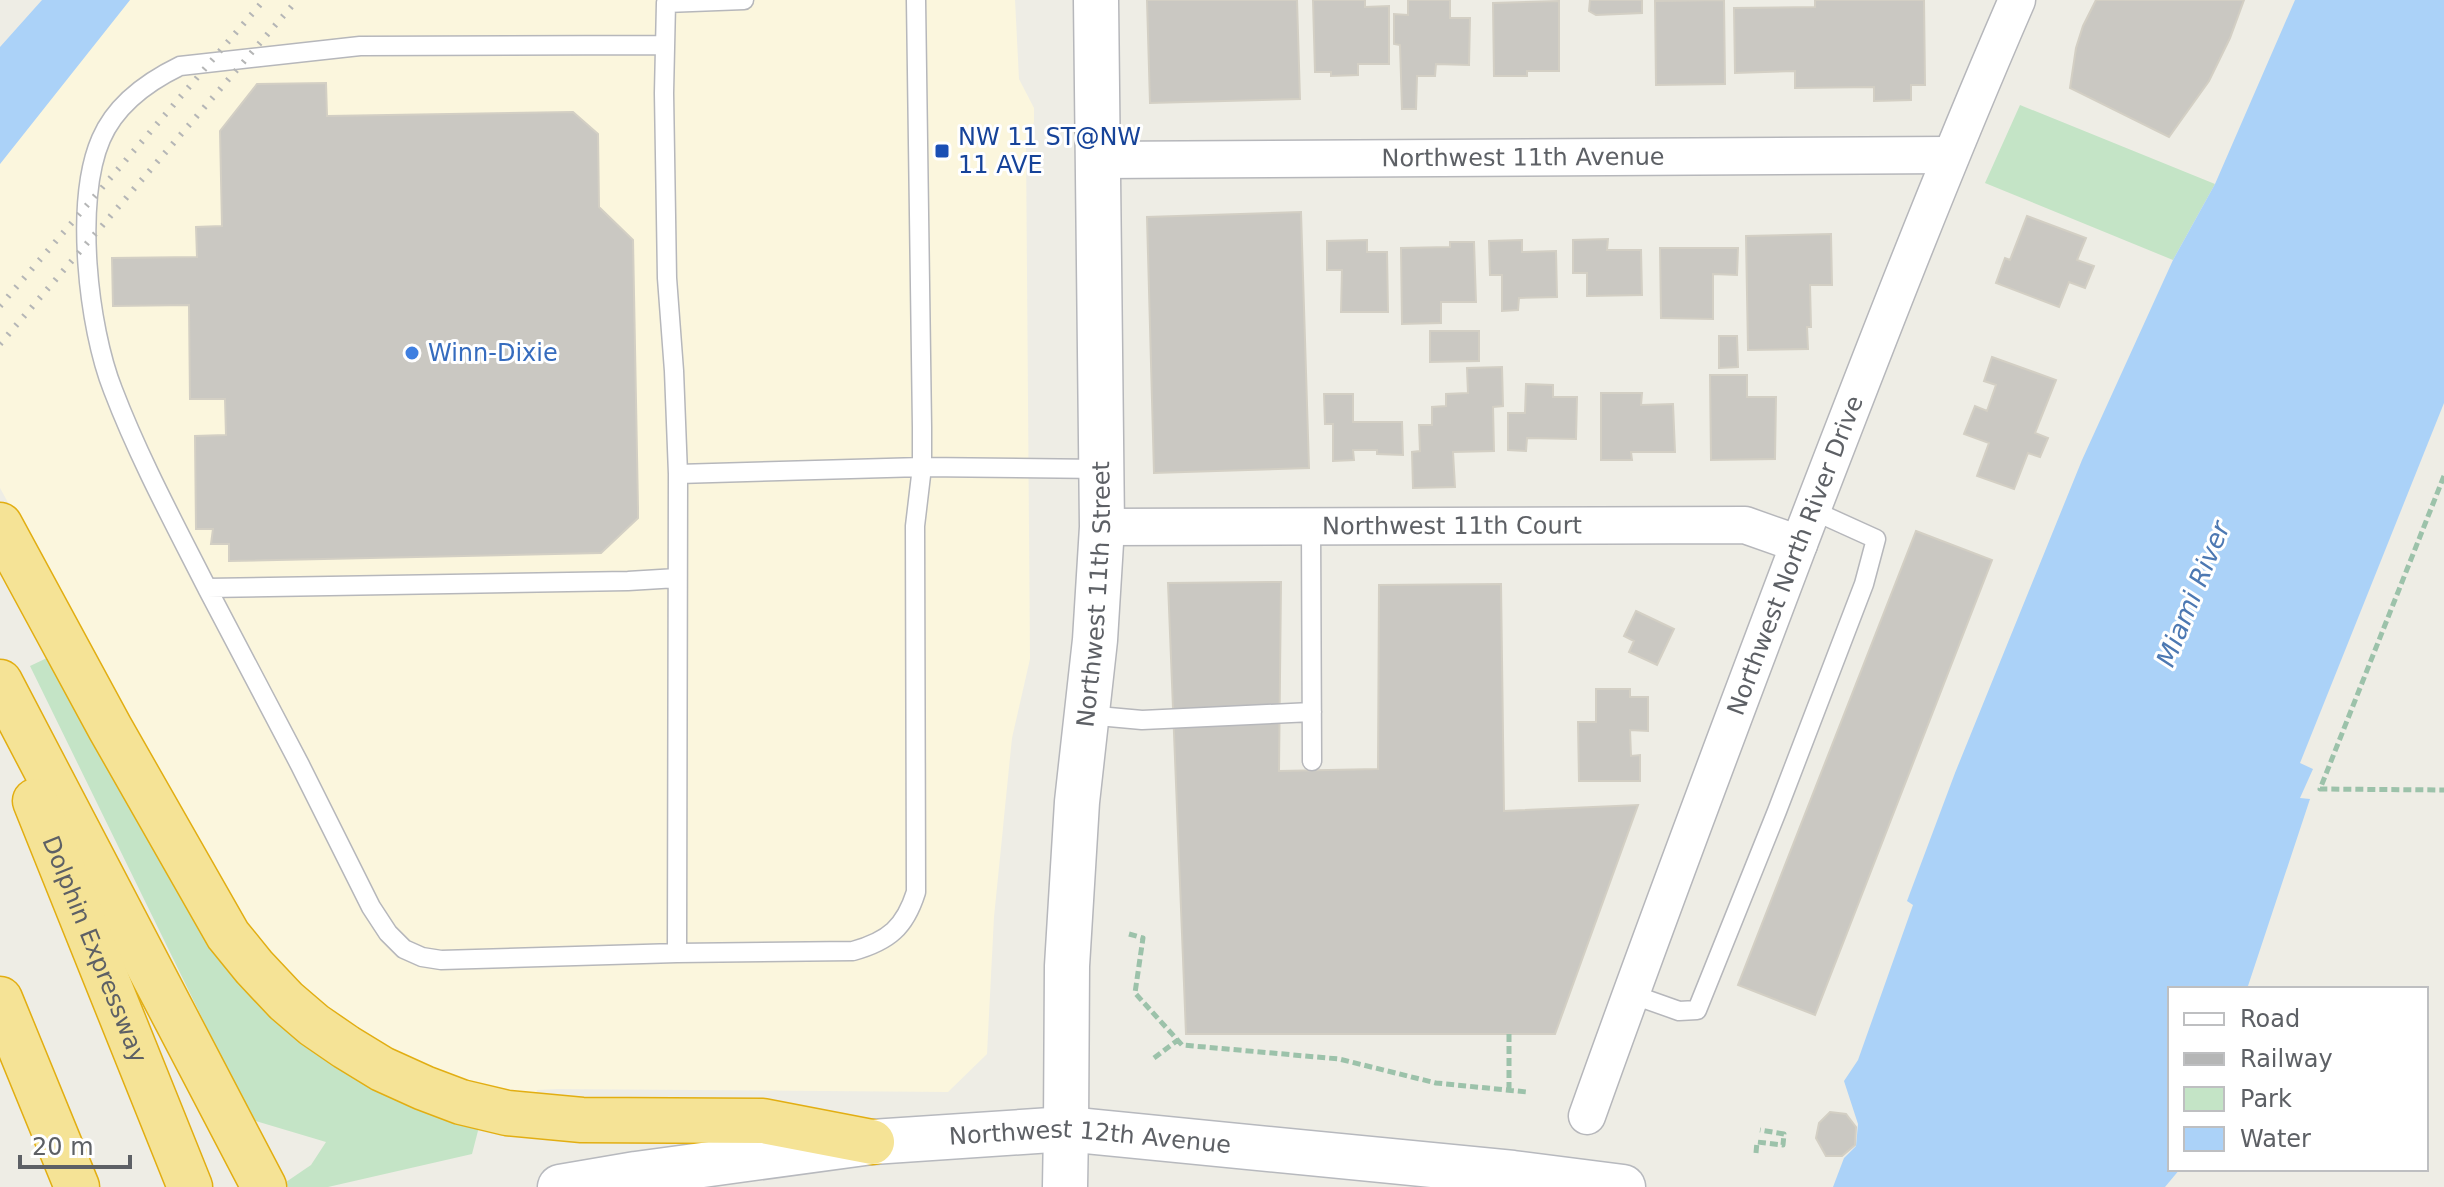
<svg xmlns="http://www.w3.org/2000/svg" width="2444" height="1187" viewBox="0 0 2444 1187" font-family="'DejaVu Sans',sans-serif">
	<rect width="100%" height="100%" fill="#eeede5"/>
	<path fill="#fbf6dd" d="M130 0H1015L1019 79 1034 108V122L1026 144 1030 659 1012 738 994 917 987 1054 948 1092 557 1089 537 1090 535 1100 406 1065 328 1017 273 962 224 894 0 488V164Z"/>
	<path fill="#c4e4c6" d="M2020 105 2215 184 2173 260 1985 183Z
		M49 657 193 910 480 1123 472 1154 328 1187H288L286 1182 311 1165 326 1142 252 1120 30 666Z"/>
	<path fill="#abd2f8" d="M42 0H130L0 164V47Z
		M2295 0H2444V403L2300 763 2313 769 2300 798 2310 799 2247 989H2170V1169H2180L2165 1187H1833L1844 1158 1856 1146 1858 1124 1844 1081 1858 1060 1913 905 1907 901 1955 773 2082 460 2173 260 2215 184Z"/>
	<path fill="#cac8c2" stroke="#d3cfc4" stroke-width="2" d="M1147 0H1297L1300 99 1150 103Z
		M1313 0H1365V7L1389 6V64H1358V75L1331 76V72H1315Z
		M1408 0H1450V18H1470L1469 65 1436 64 1435 76H1417L1416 109H1402L1400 45 1394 44V14L1408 15Z
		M1590 0H1642V13L1596 15 1589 11Z
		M1724 0 1725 84 1656 85 1655 1Z
		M1815 0H1924L1925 85H1911V100L1874 101V87L1795 88V71L1735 73 1734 8 1815 7Z
		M2096 0H2244L2230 38 2209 81 2169 137 2070 88 2076 48 2083 26Z
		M1559 1V71H1527V76H1494L1493 3Z
		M326 83 327 116 573 112 598 134 599 207 633 240 638 508V518L601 553 229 561V544H211L213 529H196L195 436 226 435 225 399H190L189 305 113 306 112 258 197 257 196 227 222 226 220 131 257 84Z
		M1301 212 1309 468 1154 473 1147 217Z
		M2027 216 2086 238 2077 260 2094 266 2085 288 2069 282 2059 307 1996 283 2005 258 2010 260Z
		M1831 234 1832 285H1810L1811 327H1807L1808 349 1748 350 1746 236Z
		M1608 239 1607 250H1641L1642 295 1587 296V273H1573V240Z
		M1367 240V252H1387L1388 312H1341L1342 270H1327V241Z
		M1522 240V252L1556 251 1557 297 1519 298 1518 310 1502 311V275H1490L1489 241Z
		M1450 242H1474L1476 302H1441V323L1402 324 1401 248 1450 247Z
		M1660 248H1738L1737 275 1713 274V319L1661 318Z
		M1430 331H1479V361L1430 362Z
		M1719 336H1737L1738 367 1719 368Z
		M1992 357 2056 380 2035 433 2048 438 2040 457 2028 453 2014 489 1977 476 1989 443 1964 434 1975 406 1987 411 1996 385 1984 381Z
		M1502 367 1503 406 1493 407 1494 451 1453 452 1455 487 1413 488 1412 452 1420 451 1419 425H1432V407L1446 406V394L1468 393 1467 368Z
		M1710 375H1747V397H1776L1775 459 1711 460Z
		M1526 384 1553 385V397H1577L1576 439 1527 438 1526 451 1508 450V413H1525Z
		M1601 393H1642L1641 405 1673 404 1675 452H1631L1632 460H1601Z
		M1324 394H1353V422H1402L1403 455 1377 454V450H1353L1354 460 1333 461V424H1325Z
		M1916 531 1992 560 1815 1015 1738 985Z
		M1281 582 1279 771 1378 769 1379 585 1501 584 1504 811 1638 805 1555 1034H1186L1168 583Z
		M1636 611 1674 629 1657 665 1629 652 1634 641 1624 636Z
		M1596 689H1630V697H1648V731L1630 730 1631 756 1640 755V781H1579L1578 722H1596Z
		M1830 1112 1846 1114 1856 1127 1855 1145 1842 1156H1826L1816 1138 1819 1123Z"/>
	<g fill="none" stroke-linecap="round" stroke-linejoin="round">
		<defs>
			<path id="service" d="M744 0 666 3 664 93 667 278 674 371 678 474 677 953 853 951C889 941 905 927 916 892L915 526 922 467V427L916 0
				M678 474 922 467 1102 469
				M1311 526 1312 761
				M677 578 628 581 207 588 300 765 371 907 388 933 404 949 422 957 441 960 677 953
				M207 588C174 523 139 458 113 390 88 327 74 201 101 139 116 104 147 82 180 66L360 46 664 45
				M1087 715 1142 720 1312 712
				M1631 994 1679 1011 1697 1010 1777 811 1864 584 1876 539 1812 510"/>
			<g id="minor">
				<path id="s1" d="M1097 160 1950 155"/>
				<path id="s2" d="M1102 527 1745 525 1799 544"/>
				<path id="s3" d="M1587 1116C1655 925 1727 734 1799 544 1869 362 1939 180 2017 0"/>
			</g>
			<g id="tertiary">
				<path id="s4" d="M1066 1129 1067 966 1077 802 1095 640 1102 527 1096 0"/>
			</g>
			<g id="secondary">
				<path id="s5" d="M560 1187 636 1174 872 1142 1066 1129 1513 1173 1623 1187"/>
				<path d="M1065 1187 1066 1129"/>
			</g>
			<g id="motorway">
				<path d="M0 525 110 728 228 935 254 967 286 1001 314 1025 346 1047 382 1069 424 1088 461 1102 507 1113 582 1120 763 1121 872 1142"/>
				<path d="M0 682 264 1187"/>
				<path id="s6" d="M35 801 190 1187"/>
				<path d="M0 999 77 1187"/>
			</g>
		</defs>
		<use href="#service" stroke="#b6b7bb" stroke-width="21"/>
		<use href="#minor" stroke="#b6b7bb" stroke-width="39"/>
		<use href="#tertiary" stroke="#b6b7bb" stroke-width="47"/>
		<use href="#secondary" stroke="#b7b9be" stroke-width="47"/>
		<use href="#motorway" stroke="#e2ae12" stroke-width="47"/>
		<path stroke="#9cc2aa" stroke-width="5" stroke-dasharray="8 4" stroke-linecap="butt" d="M2444 476 2320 789 2444 790
			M1129 934 1143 938 1135 993 1182 1045 1339 1059 1436 1083 1527 1092
			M1509 1034V1090
			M1154 1058 1178 1040
			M1756 1153 1757 1142 1783 1145 1784 1134 1760 1130"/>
		<use href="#service" stroke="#fff" stroke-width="18"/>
		<use href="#minor" stroke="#fff" stroke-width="36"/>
		<use href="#tertiary" stroke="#fff" stroke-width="44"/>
		<use href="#secondary" stroke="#fff" stroke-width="44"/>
		<use href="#motorway" stroke="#f5e396" stroke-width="44"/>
		<path stroke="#b5b6b6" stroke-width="6" stroke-dasharray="2 10" stroke-linecap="butt" d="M0 306 264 0
			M0 344 297 0"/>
	</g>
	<rect fill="#1a4fb4" stroke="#fff" stroke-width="3" x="934" y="143" width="16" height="16" rx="4"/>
	<circle fill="#3f7fe0" stroke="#fff" stroke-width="3" cx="412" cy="353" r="8"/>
	<g text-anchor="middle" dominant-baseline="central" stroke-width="6" stroke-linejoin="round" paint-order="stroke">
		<g font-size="24" fill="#164399" stroke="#fff" text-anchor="start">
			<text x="958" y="137">NW 11 ST@NW<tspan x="958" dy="28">11 AVE</tspan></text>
		</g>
		<g font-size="24" fill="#5d6065" stroke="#fff">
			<text stroke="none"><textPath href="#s1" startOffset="426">Northwest 11th Avenue</textPath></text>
			<text stroke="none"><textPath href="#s2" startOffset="350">Northwest 11th Court</textPath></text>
			<text stroke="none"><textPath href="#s3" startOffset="598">Northwest North River Drive</textPath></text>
			<text stroke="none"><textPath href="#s4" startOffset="536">Northwest 11th Street</textPath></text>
			<text stroke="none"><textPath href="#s6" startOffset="160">Dolphin Expressway</textPath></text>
			<text stroke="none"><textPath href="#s5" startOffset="534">Northwest 12th Avenue</textPath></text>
		</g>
		<g font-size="24" fill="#366cbe" stroke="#fff" text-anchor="start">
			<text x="428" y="353">Winn-Dixie</text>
		</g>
		<g font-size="26" font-style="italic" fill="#4c78b2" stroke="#fff">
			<text transform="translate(2193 594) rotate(-68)">Miami River</text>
		</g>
	</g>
	<rect x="2168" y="987" width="260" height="184" fill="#ffffff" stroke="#bebfc1" stroke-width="2"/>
	<rect x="2184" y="1013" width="40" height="12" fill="#ffffff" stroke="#bebfc1" stroke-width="2"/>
	<text x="2240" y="1027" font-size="24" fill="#5d6065">Road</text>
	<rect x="2184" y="1053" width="40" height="12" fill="#b5b6b6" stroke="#bebfc1" stroke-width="2"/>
	<text x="2240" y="1067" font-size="24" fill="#5d6065">Railway</text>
	<rect x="2184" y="1087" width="40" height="24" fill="#c4e4c6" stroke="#bebfc1" stroke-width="2"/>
	<text x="2240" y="1107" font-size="24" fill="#5d6065">Park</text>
	<rect x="2184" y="1127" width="40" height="24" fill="#abd2f8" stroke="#bebfc1" stroke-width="2"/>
	<text x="2240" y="1147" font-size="24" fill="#5d6065">Water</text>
	<path d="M20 1155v12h110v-12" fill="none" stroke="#5d6065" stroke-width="4"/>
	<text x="32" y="1155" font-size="24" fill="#5d6065" stroke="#ffffff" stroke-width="6" paint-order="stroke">20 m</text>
</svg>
